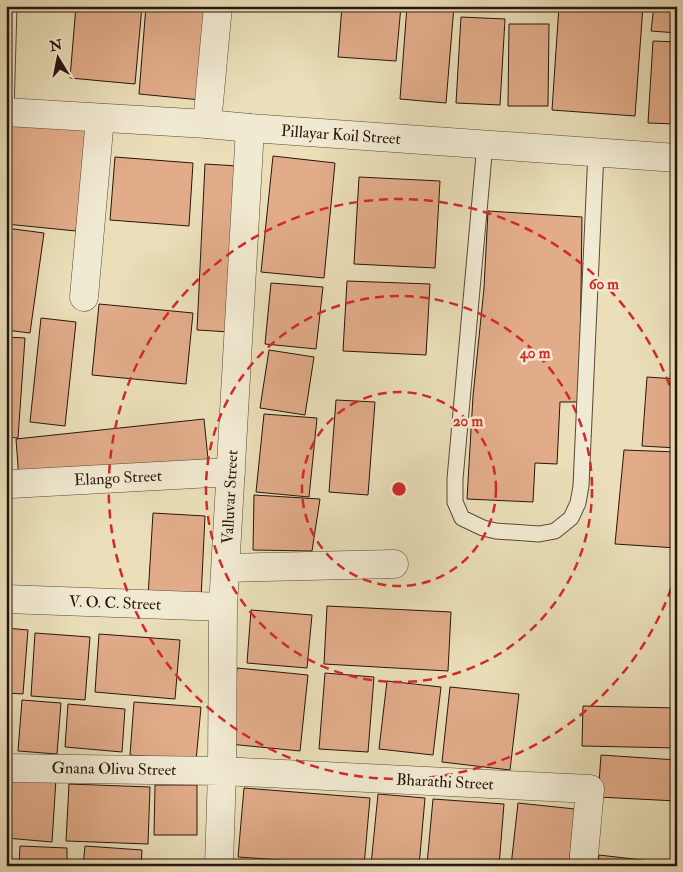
<svg xmlns="http://www.w3.org/2000/svg" width="683" height="872" viewBox="0 0 683 872" font-family="'IM FELL Double Pica',serif">
	<rect width="100%" height="100%" fill="#eadfb9"/>
	<filter id="stains"><feTurbulence type="fractalNoise" baseFrequency=".004" numOctaves="4"/><feColorMatrix values="0 0 0 0 .2 0 0 0 0 .09 0 0 0 0 .02 0 0 0 .5 -.17"/></filter>
	<radialGradient id="worn" r=".72"><stop offset=".6" stop-color="#630" stop-opacity="0"/><stop offset="1" stop-color="#630" stop-opacity=".3"/></radialGradient>
	<path fill="#e2ac8a" stroke="#29150c" d="M76 6H142L135 84 70 78Z
		M146 6 209 8 201 100 139 94Z
		M342 6H401L396 61 338 57Z
		M407 6H454L446 103 400 99Z
		M559 6H643L635 116 552 110Z
		M654 6H677V33L651 31Z
		M461 17 505 19 500 105 456 103Z
		M509 24H549L548 106H508Z
		M653 41 677 42V124L648 123Z
		M8 122 87 130 76 231 6 224V140Z
		M273 156 335 163 324 278 261 272Z
		M115 157 193 163 189 226 110 220Z
		M205 164 238 166 230 332 197 330Z
		M359 177 440 181 435 268 354 264Z
		M488 211 582 217 580 367 578 402H560L557 464 535 463 533 502 467 499 473 396 484 288Z
		M6 228 44 233 30 333 6 330Z
		M347 281 430 284 426 355 343 351Z
		M271 283 323 287 316 349 265 344Z
		M99 304 193 313 186 384 92 375Z
		M41 318 76 322 65 426 30 422Z
		M6 337 25 338 18 438 6 437Z
		M269 350 314 357 305 415 260 408Z
		M647 377 677 379V448L642 446Z
		M336 400 375 402 368 495 329 492Z
		M264 414 317 418 309 497 256 492Z
		M204 419 208 459 19 479 16 439Z
		M624 450 677 452V548L615 544Z
		M254 495 320 499 312 551 253 550Z
		M153 513 205 516 201 599 148 597Z
		M327 606 451 612 448 671 324 664Z
		M251 610 312 615 307 668 247 663Z
		M6 628 28 630 23 694 6 693Z
		M35 633 90 637 85 700 31 696Z
		M99 634 180 640 175 699 95 692Z
		M237 668 308 675 300 751 229 744Z
		M325 673 374 677 368 752 319 749Z
		M387 681 441 687 433 755 379 749Z
		M450 687 519 694 510 770 442 762Z
		M22 700 61 703 57 754 18 751Z
		M134 702 201 707 196 761 130 755Z
		M68 704 125 709 122 752 65 747Z
		M583 706 677 708V748L582 746Z
		M601 755 677 760V801L598 797Z
		M6 775 56 779 52 842 6 838Z
		M69 784 150 787 148 844 66 841Z
		M155 785H197V835H154Z
		M244 788 370 798 364 866 238 857Z
		M378 794 425 798 419 866 371 865Z
		M433 799 504 804 499 866 427 864Z
		M518 803 575 809 569 866H511Z
		M20 846 67 848V866H19Z
		M85 846 142 850 141 866H83Z
		M6 847H8L7 866H6Z
		M599 855 677 864V866H598Z"/>
	<g fill="none" stroke-linecap="round" stroke-linejoin="round">
		<defs>
			<path id="service" d="M6 112 9 6
				M485 144 455 479V502L462 518 483 528 496 531 539 534 555 531 571 518 578 503 581 486 596 151"/>
			<path id="minor" d="M207 124 218 6
				M84 297 100 118
				M6 486 11 484 231 472
				M226 568 394 564
				M6 599 223 607
				M6 768 222 771 590 789 583 866
				M219 866 222 771 223 607 250 128"/>
			<path id="tertiary" d="M6 112 207 124 250 128 677 158"/>
		</defs>
		<use href="#service" stroke="#594837" stroke-width="17"/>
		<use href="#minor" stroke="#594837" stroke-width="29"/>
		<use href="#tertiary" stroke="#594837" stroke-width="29"/>
		<use href="#service" stroke="#f1ead2" stroke-width="15"/>
		<use href="#minor" stroke="#f1ead2" stroke-width="28"/>
		<use href="#tertiary" stroke="#f1ead2" stroke-width="28"/>
	</g>
	<g fill="none" stroke="#d62828" stroke-width="2.5" stroke-dasharray="9 6">
		<circle cx="399" cy="489" r="97"/>
		<circle cx="399" cy="489" r="193"/>
		<path d="M676 574A290 290 0 1 1 676 404"/>
	</g>
	<g text-anchor="middle" dominant-baseline="central" stroke-width="5" stroke-linejoin="round" paint-order="stroke">
		<g font-size="16" fill="#29150c" stroke="#f1ead2">
			<text transform="translate(341 135) rotate(4)">Pillayar Koil Street</text>
			<text transform="translate(118 478) rotate(-3)">Elango Street</text>
			<text transform="translate(230 497) rotate(-87)">Valluvar Street</text>
			<text transform="translate(115 603) rotate(2)">V. O. C. Street</text>
			<text transform="translate(114 769) rotate(1)">Gnana Olivu Street</text>
			<text transform="translate(445 782) rotate(3)">Bharathi Street</text>
		</g>
	</g>
	<circle cx="399" cy="489" r="8" fill="#d62828" stroke="#f1ead2" stroke-width="2.5"/>
	<g font-size="15" text-anchor="middle" font-weight="bold" fill="#d62828" stroke="#f1ead2" stroke-width="5" stroke-linejoin="round" paint-order="stroke">
		<text x="604" y="289">60 m</text>
		<text x="535" y="358">40 m</text>
		<text x="468" y="426">20 m</text>
	</g>
	<rect width="683" height="872" fill="none" stroke="#eadfb9" stroke-width="25"/>
	<rect x="8" y="8" width="668" height="857" fill="none" stroke="#29150c" stroke-width="2.5"/>
	<rect x="12" y="12" width="658" height="847" fill="none" stroke="#29150c"/>
	<g transform="translate(58 58) rotate(350)" stroke="#f1ead2" stroke-width="4" paint-order="stroke">
	<path d="M0-4L9 19L0 12L-9 19Z" fill="#29150c"/>
	<text y="-8" font-size="14" font-weight="bold" text-anchor="middle" fill="#29150c">N</text>
	</g>
	<rect width="100%" height="100%" filter="url(#stains)"/>
	<rect width="100%" height="100%" fill="url(#worn)"/>
</svg>
